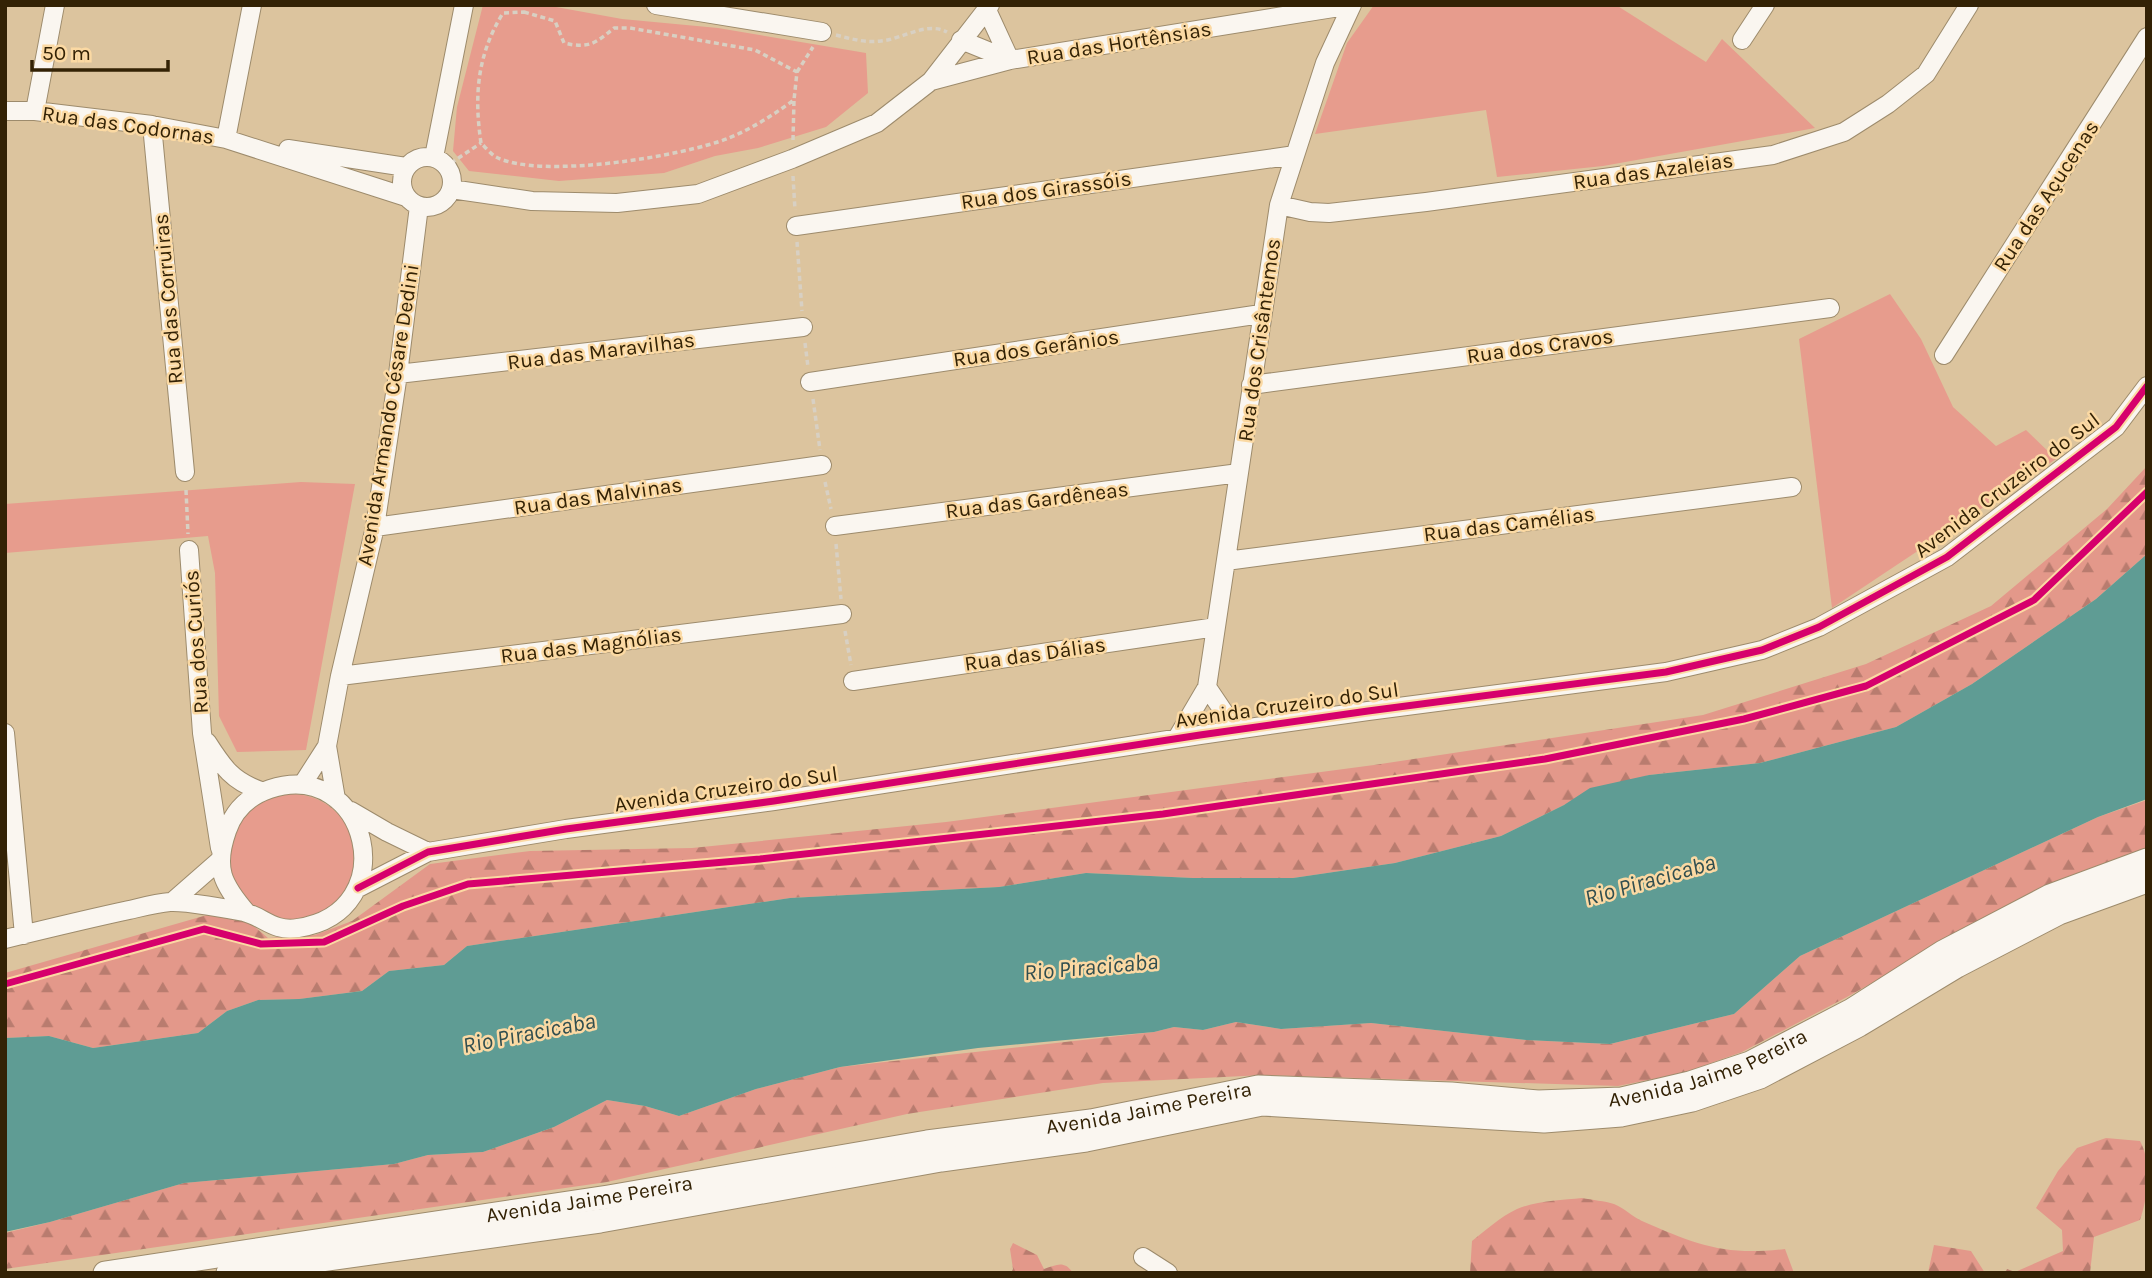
<svg xmlns="http://www.w3.org/2000/svg" width="2152" height="1278" viewBox="0 0 2152 1278" font-family="Karla,sans-serif">
	<defs>
		<pattern id="forest-firs" width="22" height="20" patternUnits="userSpaceOnUse" patternTransform="scale(1.75)"><rect width="22" height="20" fill="#e3988a"/><path d="M5 1l3.5 6h-7zM16 11l3.5 6h-7z" fill="#b97c6f"/></pattern>
	</defs>
	<rect width="100%" height="100%" fill="#dcc49e"/>
	<path fill="#e79c8d" d="M483 5H545L622 19 718 28 866 53 868 93 826 127 758 148 715 156 664 173 559 181 469 171 453 151 457 107Z
		M1374 5H1616L1706 62 1722 39 1815 128 1603 166 1497 177 1486 110 1315 134 1347 43Z
		M1890 294 1921 339 1953 407 1996 446 2026 430 2056 459 1832 608 1799 339Z
		M301 482 355 484 306 750 237 752 219 716 215 573 208 536 5 553V504Z
		M229 857a63 63 0 1 1 126 0a63 63 0 1 1-126 0Z"/>
	<path fill="url(#forest-firs)" d="M2147 466V554L2096 599 1972 684 1896 727 1760 763 1649 775 1564 805 1501 836 1395 863 1293 878H1193L1086 873 999 887 790 898 467 946 444 965 389 971 362 991 299 999 258 1000 227 1011 198 1033 93 1048 49 1036 5 1038V973L214 913 243 917 268 938 315 935 352 921 430 864 530 851 692 848 946 822 1374 765 1703 715 1866 664 1991 606 2107 509Z
		M2147 800V849L2040 888 1847 997 1742 1052 1683 1073 1618 1086 1264 1075 1103 1083 907 1114 607 1182 5 1269V1233L50 1222 184 1183 394 1164 428 1155 483 1152 554 1127 607 1100 645 1106 679 1116 756 1089 840 1067 1154 1032 1174 1027 1203 1030 1236 1022 1281 1029 1371 1023 1526 1040 1610 1044 1734 1014 1800 956 2098 817Z
		M2106 1138 2140 1141C2152 1163 2148 1197 2140 1220L2094 1237 2090 1273H2005L2007 1269 2015 1272 2063 1251 2062 1230 2036 1208 2058 1171 2077 1148Z
		M1582 1198C1592 1200 1605 1201 1614 1204 1624 1208 1633 1217 1642 1221 1697 1245 1724 1256 1785 1249L1794 1273H1470L1472 1241C1486 1230 1500 1217 1517 1209 1536 1201 1561 1200 1582 1198Z
		M1013 1243 1037 1255 1044 1269C1057 1265 1064 1260 1073 1273H1011L1013 1269 1010 1249Z
		M1934 1245 1971 1251 1985 1273H1928Z"/>
	<path fill="#5f9c94" d="M2147 554V799L2098 817 1800 956 1734 1014 1610 1044 1526 1040 1371 1023 1281 1029 1236 1022 1203 1030 1174 1027 1154 1032 978 1048 840 1067 756 1089 679 1116 645 1106 607 1100 554 1127 483 1152 428 1155 394 1164 184 1183 50 1222 5 1232V1038L49 1036 93 1048 198 1033 227 1011 258 1000 299 999 362 991 389 971 444 965 467 946 790 898 999 887 1086 873 1193 878H1293L1395 863 1501 836 1564 805 1590 788 1649 775 1760 763 1896 727 1972 684 2096 599Z"/>
	<g fill="none" stroke-linecap="round" stroke-linejoin="round">
		<defs>
			<path id="minor" d="M656 5 822 32
				M987 10 1010 60
				M961 40 1010 60
				M1742 40 1765 5
				M931 81 1010 60 1352 5
				M5 111H35L152 125 226 139 406 197
				M35 111 55 5
				M152 125 185 472
				M226 139 252 5
				M288 149 406 167
				M402 182a25 25 0 1 1 50 0a25 25 0 1 1-50 0Z
				M434 157 464 5
				M451 189 532 201 617 203 698 194 792 159 877 123 931 81 990 5
				M1279 205 1310 212 1329 213 1426 202 1773 155 1844 132 1888 104 1926 74 1969 5
				M796 226 1295 155
				M1944 355 2147 37
				M398 374 803 327
				M810 382 1261 314
				M1251 385 1830 308
				M835 526 1239 473
				M375 527 822 465
				M189 550 202 733 220 848
				M1226 561 1792 487
				M340 676 842 614
				M853 681 1216 627
				M1207 687 1236 730
				M5 733 24 935
				M1177 738 1207 687 1279 205 1325 63 1352 5
				M207 742C223 767 232 781 261 791
				M302 785 327 746
				M336 799 327 746 340 676 375 527 398 374 419 206
				M351 811 387 832 428 852
				M358 888 428 852 566 829 774 801 1200 735 1368 711 1666 672 1762 650 1819 627 1947 557 2116 427 2147 386
				M172 902 220 860
				M5 939C46 929 87 919 129 910 142 907 157 903 170 902 185 901 229 909 244 912 264 917 273 932 298 928 406 912 368 757 270 789 249 796 234 810 227 831 214 868 222 884 247 913
				M1143 1257 1168 1273"/>
			<g id="major">
				<path id="s1" d="M105 1273 608 1197 927 1142 1091 1121 1258 1087 1451 1094 1538 1102 1622 1099 1690 1083 1750 1063 1852 1010 1943 952 2050 896 2147 860"/>
				<path d="M228 1273 600 1221 941 1160 1086 1140 1262 1104 1544 1121 1621 1115 1692 1100 1760 1077 1859 1025 1957 966 2059 913 2147 881"/>
			</g>
		</defs>
		<use href="#minor" stroke="#9d8b6c" stroke-width="20"/>
		<use href="#major" stroke="#9d8b6c" stroke-width="25"/>
		<path stroke="#d8d0c3" stroke-width="3.5" stroke-dasharray="5 3.5" stroke-linecap="butt" d="M524 12 555 21 564 43C589 49 596 43 614 28H630L755 50 797 72 794 100C773 115 753 128 729 138 684 156 540 180 496 157 491 154 485 147 481 143 474 96 477 55 503 13Z
			M836 35C851 39 866 43 881 41 903 39 926 21 947 32
			M797 72 813 47
			M793 140 794 100
			M451 163 481 143
			M793 176 795 210
			M797 242 802 311
			M805 343 808 367
			M813 399 820 450
			M825 482 831 509
			M186 490 188 534
			M836 544 841 599
			M845 631 851 665"/>
		<use href="#minor" stroke="#faf6f0" stroke-width="18"/>
		<use href="#major" stroke="#faf6f0" stroke-width="23"/>
		<defs>
			<path id="cycleway" d="M358 888 428 852 566 829 774 801 1200 735 1368 711 1666 672 1762 650 1819 627 1947 557 2116 427 2147 386
				M5 984 204 929 261 944 324 942 403 906 468 884 760 859 1163 814 1545 759 1744 719 1866 686 2034 600 2147 492"/>
		</defs>
		<use href="#cycleway" stroke="#fbd9a3" stroke-width="11"/>
		<use href="#cycleway" stroke="#d6006c" stroke-width="7"/>
	</g>
	<g text-anchor="middle" dominant-baseline="central" stroke-width="5" stroke-linejoin="round" paint-order="stroke">
		<g font-size="21" fill="#332205" stroke="#fbd9a3">
			<text transform="translate(1119 43) rotate(-9)">Rua das Hortênsias</text>
			<text transform="translate(128 125) rotate(8)">Rua das Codornas</text>
			<text transform="translate(1653 171) rotate(-8)">Rua das Azaleias</text>
			<text transform="translate(1046 190) rotate(-8)">Rua dos Girassóis</text>
			<text transform="translate(2046 196) rotate(-57)">Rua das Açucenas</text>
			<text transform="translate(168 299) rotate(-95)">Rua das Corruiras</text>
			<text transform="translate(1259 340) rotate(-82)">Rua dos Crisântemos</text>
			<text transform="translate(1540 346) rotate(-8)">Rua dos Cravos</text>
			<text transform="translate(1036 348) rotate(-8)">Rua dos Gerânios</text>
			<text transform="translate(601 351) rotate(-7)">Rua das Maravilhas</text>
			<text transform="translate(388 415) rotate(-81)">Avenida Armando Césare Dedini</text>
			<text transform="translate(2007 485) rotate(-37)">Avenida Cruzeiro do Sul</text>
			<text transform="translate(598 496) rotate(-8)">Rua das Malvinas</text>
			<text transform="translate(1037 500) rotate(-7)">Rua das Gardêneas</text>
			<text transform="translate(1509 524) rotate(-7)">Rua das Camélias</text>
			<text transform="translate(196 642) rotate(-94)">Rua dos Curiós</text>
			<text transform="translate(591 645) rotate(-7)">Rua das Magnólias</text>
			<text transform="translate(1035 654) rotate(-8)">Rua das Dálias</text>
			<text transform="translate(1287 705) rotate(-8)">Avenida Cruzeiro do Sul</text>
			<text transform="translate(726 789) rotate(-8)">Avenida Cruzeiro do Sul</text>
			<text stroke="none"><textPath href="#s1" startOffset="1624">Avenida Jaime Pereira</textPath></text>
			<text stroke="none"><textPath href="#s1" startOffset="1057">Avenida Jaime Pereira</textPath></text>
			<text stroke="none"><textPath href="#s1" startOffset="490">Avenida Jaime Pereira</textPath></text>
		</g>
		<g font-size="23" font-style="italic" fill="#314e4f" stroke="#fbd9a3">
			<text transform="translate(1650 880) rotate(-16)">Rio Piracicaba</text>
			<text transform="translate(1091 967) rotate(-5)">Rio Piracicaba</text>
			<text transform="translate(529 1033) rotate(-11)">Rio Piracicaba</text>
		</g>
	</g>
	<rect width="2152" height="1278" fill="none" stroke="#332205" stroke-width="14"/>
	<path d="M32 60v10h136v-10" fill="none" stroke="#332205" stroke-width="3.5"/>
	<text x="42" y="60" font-size="21" fill="#332205" stroke="#fbd9a3" stroke-width="5" paint-order="stroke">50 m</text>
</svg>
